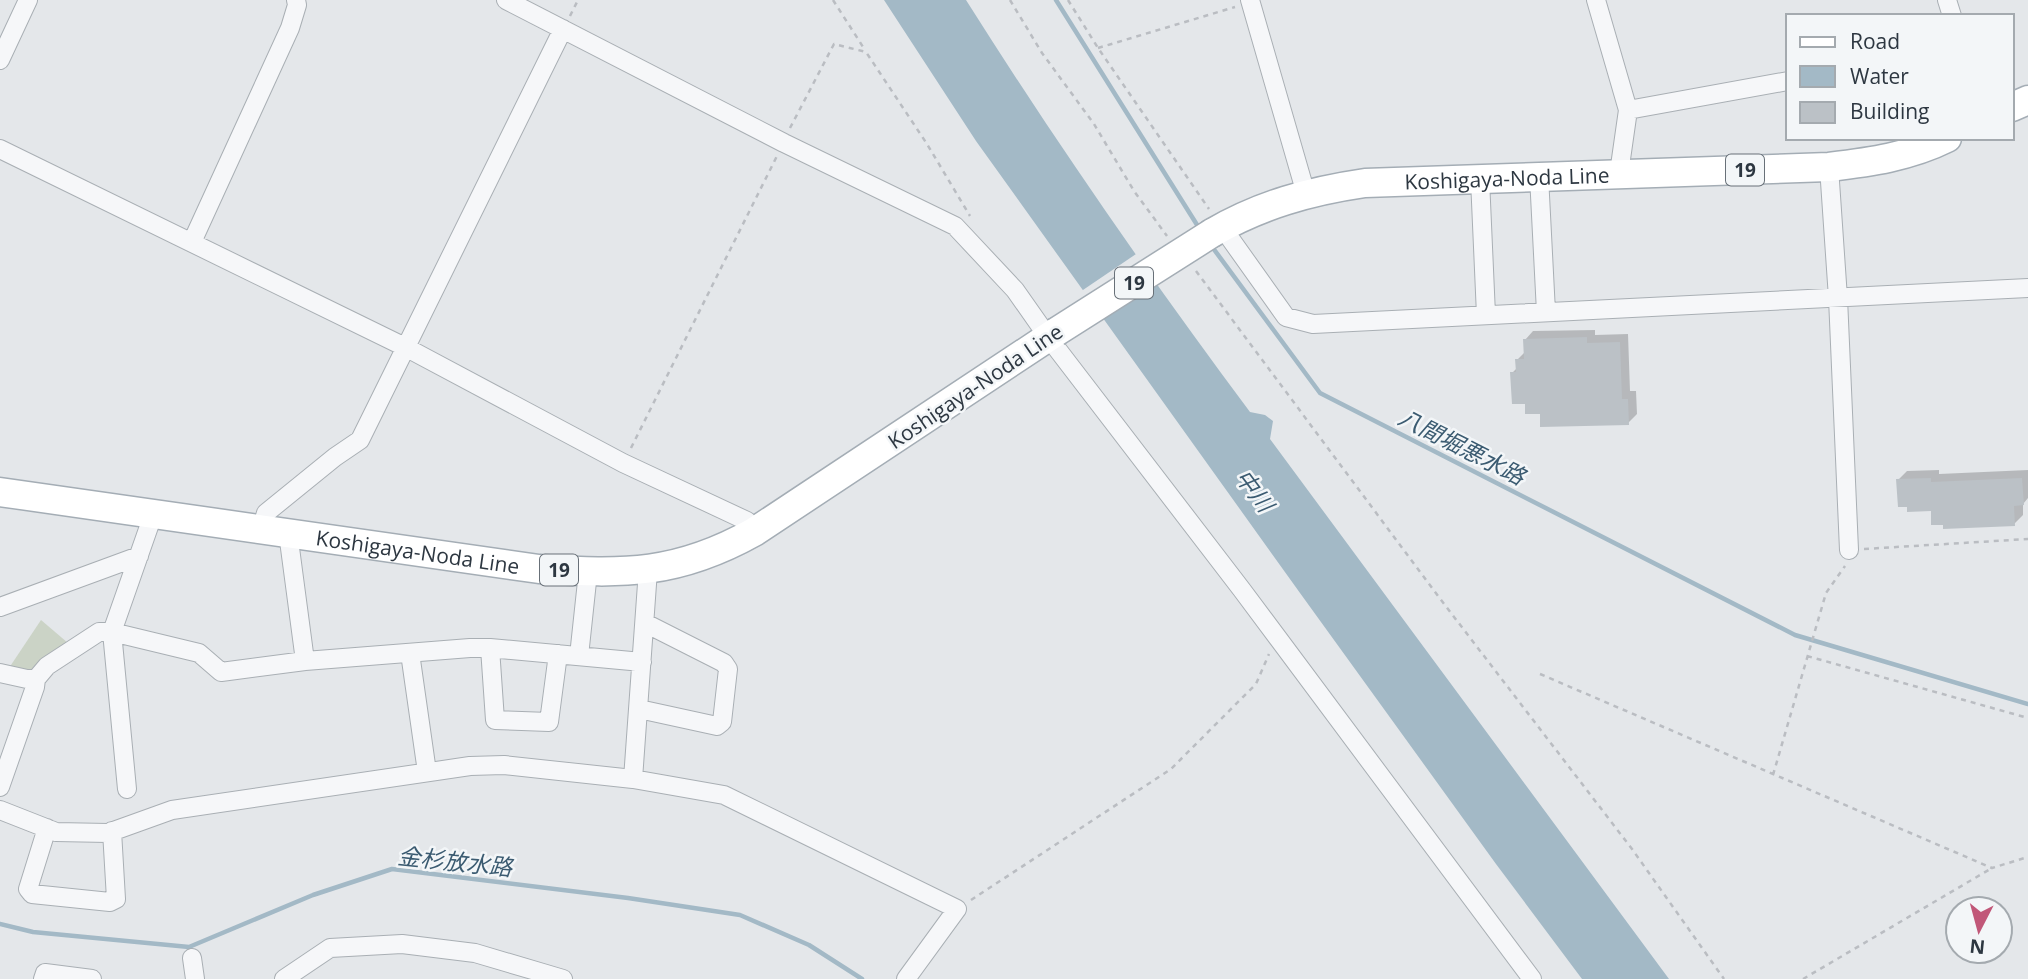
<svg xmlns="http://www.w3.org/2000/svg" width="2028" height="979" viewBox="0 0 2028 979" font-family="'Open Sans','Noto Sans JP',sans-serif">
	<rect width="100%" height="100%" fill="#e4e7ea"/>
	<path fill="#cbd3c6" d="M41 620 68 643 33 670 28 672 7 671Z"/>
	<path fill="#a3b9c6" d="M884 0H966C1055 141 1150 278 1250 412L1265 415 1273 421 1270 439 1669 979H1582L1496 864 1300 593 976 141Z"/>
	<path fill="#e4e7ea" d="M1139 252 1156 278 1097 317 1080 292Z"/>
	<path fill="#0003" d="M1595 330V335L1628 334 1630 391H1636L1637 414 1628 423 1542 412 1527 402 1512 373 1517 368V360L1525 352V340L1533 331Z
		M1939 470V474L2028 470V498L2023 504V515L2014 524 1898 480 1907 471Z"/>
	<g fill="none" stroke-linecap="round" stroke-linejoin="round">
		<path stroke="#a3b9c6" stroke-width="4.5" d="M1056 0 1199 228
			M1210 244 1320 393 1795 635 2028 704
			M0 924 33 932 189 947 313 895 392 869 628 898 740 915 809 945 862 979"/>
	</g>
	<path fill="#bbc1c6" d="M1587 337V343L1620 342 1622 399H1628L1629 425 1540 427V414H1525V404H1512L1510 372H1516L1515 359H1524L1523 339Z
		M1931 478V482L2022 478 2024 505 2014 506 2015 526 1943 529V525H1931V511L1907 512V507H1898L1896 479Z"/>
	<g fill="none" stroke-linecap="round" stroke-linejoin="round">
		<defs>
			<path id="minor" d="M506 0 784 143 955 226 1015 290 1048 337 1242 590 1532 979
				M1250 0 1306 194
				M1596 0 1628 110 1619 173
				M1947 0 1952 16
				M0 60 28 0
				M1628 110 1788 81
				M0 149 407 348 623 463 747 521 754 532
				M1829 167 1838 298 1849 550
				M1539 176 1546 312
				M1480 179 1486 315
				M1222 227 1286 317 1313 324 2028 288
				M192 242 290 28 297 5 296 0
				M261 529 266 513 335 457 360 440 563 29
				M288 533 305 661
				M0 607 139 556
				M490 648 495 720 549 722 558 654
				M410 653 427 772
				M579 656 588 572
				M0 673 27 679H36L47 666 99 632H112L199 653 221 672 305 661 470 648H490L642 662
				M639 709 717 726 722 722 728 669 724 663 645 623
				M633 779 648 570
				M0 787 35 687 36 679
				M127 789 112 632 153 515
				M0 810 56 832 108 833 172 810 470 766 504 765 633 779 724 795 957 909 906 979
				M47 828 28 889 32 894 110 902 116 899 112 831
				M192 958 195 979
				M43 979 45 973 92 979
				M284 979 330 948 402 944 475 953 563 979"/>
			<g id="primary">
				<path d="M2012 107 2028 100"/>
				<path id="s1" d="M1212 233C1260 205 1310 191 1365 183L1829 167C1870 162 1909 157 1947 138"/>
				<path id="s2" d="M0 492 539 569C625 574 677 575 754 532L1056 332"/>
			</g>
		</defs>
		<use href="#minor" stroke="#a9afb4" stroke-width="20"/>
		<use href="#primary" stroke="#a4adb5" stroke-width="31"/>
		<path stroke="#babdc2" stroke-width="2.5" stroke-dasharray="5 5" stroke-linecap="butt" d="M833 0 865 50
			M1010 0 1042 53 1094 124 1134 191 1167 236
			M1068 0 1098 48 1209 209
			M570 16 578 0
			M1098 48 1235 7
			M790 128 834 44 866 52 927 144 970 216
			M1196 271 1438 596 1632 849 1724 979
			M631 448 777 156
			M1864 549 2028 539
			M1807 656 2028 718
			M1540 674 1992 868 2028 857
			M1773 775 1826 593 1845 566
			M971 900 1171 769 1256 684 1269 654
			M1803 979 1992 868"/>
		<use href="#minor" stroke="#f6f7f9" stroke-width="18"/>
		<use href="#primary" stroke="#fff" stroke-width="28"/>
		<defs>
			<path id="primary-bridge" d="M1056 332 1212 233"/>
		</defs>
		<use href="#primary-bridge" stroke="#a4adb5" stroke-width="31" stroke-linecap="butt"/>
		<use href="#primary-bridge" stroke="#fff" stroke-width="28"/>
	</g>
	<g text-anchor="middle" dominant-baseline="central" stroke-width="5" stroke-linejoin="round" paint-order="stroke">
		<g fill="#f3f6f8" stroke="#687078" stroke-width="2">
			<rect x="1726" y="154.5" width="38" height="31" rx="5"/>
			<rect x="1115" y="267.5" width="38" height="31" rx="5"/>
			<rect x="540" y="554.5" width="38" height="31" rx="5"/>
		</g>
		<g font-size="19" font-weight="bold" fill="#2d3741">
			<text x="1745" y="170">19</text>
			<text x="1134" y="283">19</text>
			<text x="559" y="570">19</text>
		</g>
		<g font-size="21" fill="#2d3741" stroke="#f3f6f8">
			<text stroke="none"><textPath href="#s1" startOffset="304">Koshigaya-Noda Line</textPath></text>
			<text transform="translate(975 386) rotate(-34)">Koshigaya-Noda Line</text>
			<text stroke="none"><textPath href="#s2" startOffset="422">Koshigaya-Noda Line</textPath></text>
		</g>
		<g font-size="23" font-style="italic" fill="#3b5b71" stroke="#f3f6f8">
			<text transform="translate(1462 446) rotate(27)">八間堀悪水路</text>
			<text transform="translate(1255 490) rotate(53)">中川</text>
			<text transform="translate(455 861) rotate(6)">金杉放水路</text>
		</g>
	</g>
	<rect x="1786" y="14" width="228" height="126" fill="#f3f6f8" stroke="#a4aaaf" stroke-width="2"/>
	<rect x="1800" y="37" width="35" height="10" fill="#ffffff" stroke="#a4aaaf" stroke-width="2"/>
	<text x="1850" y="49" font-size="21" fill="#2d3741">Road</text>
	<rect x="1800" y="66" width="35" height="21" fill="#a3b9c6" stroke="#a4aaaf" stroke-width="2"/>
	<text x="1850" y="84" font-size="21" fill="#2d3741">Water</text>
	<rect x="1800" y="102" width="35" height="21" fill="#bbc1c6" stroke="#a4aaaf" stroke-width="2"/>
	<text x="1850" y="119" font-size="21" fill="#2d3741">Building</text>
	<g transform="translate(1979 930) rotate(186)"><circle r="33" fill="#f3f6f8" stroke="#a4aaaf" stroke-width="2"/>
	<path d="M0-5L12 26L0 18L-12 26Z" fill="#c15778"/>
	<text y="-10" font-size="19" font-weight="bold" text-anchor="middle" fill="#2d3741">N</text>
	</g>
</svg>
